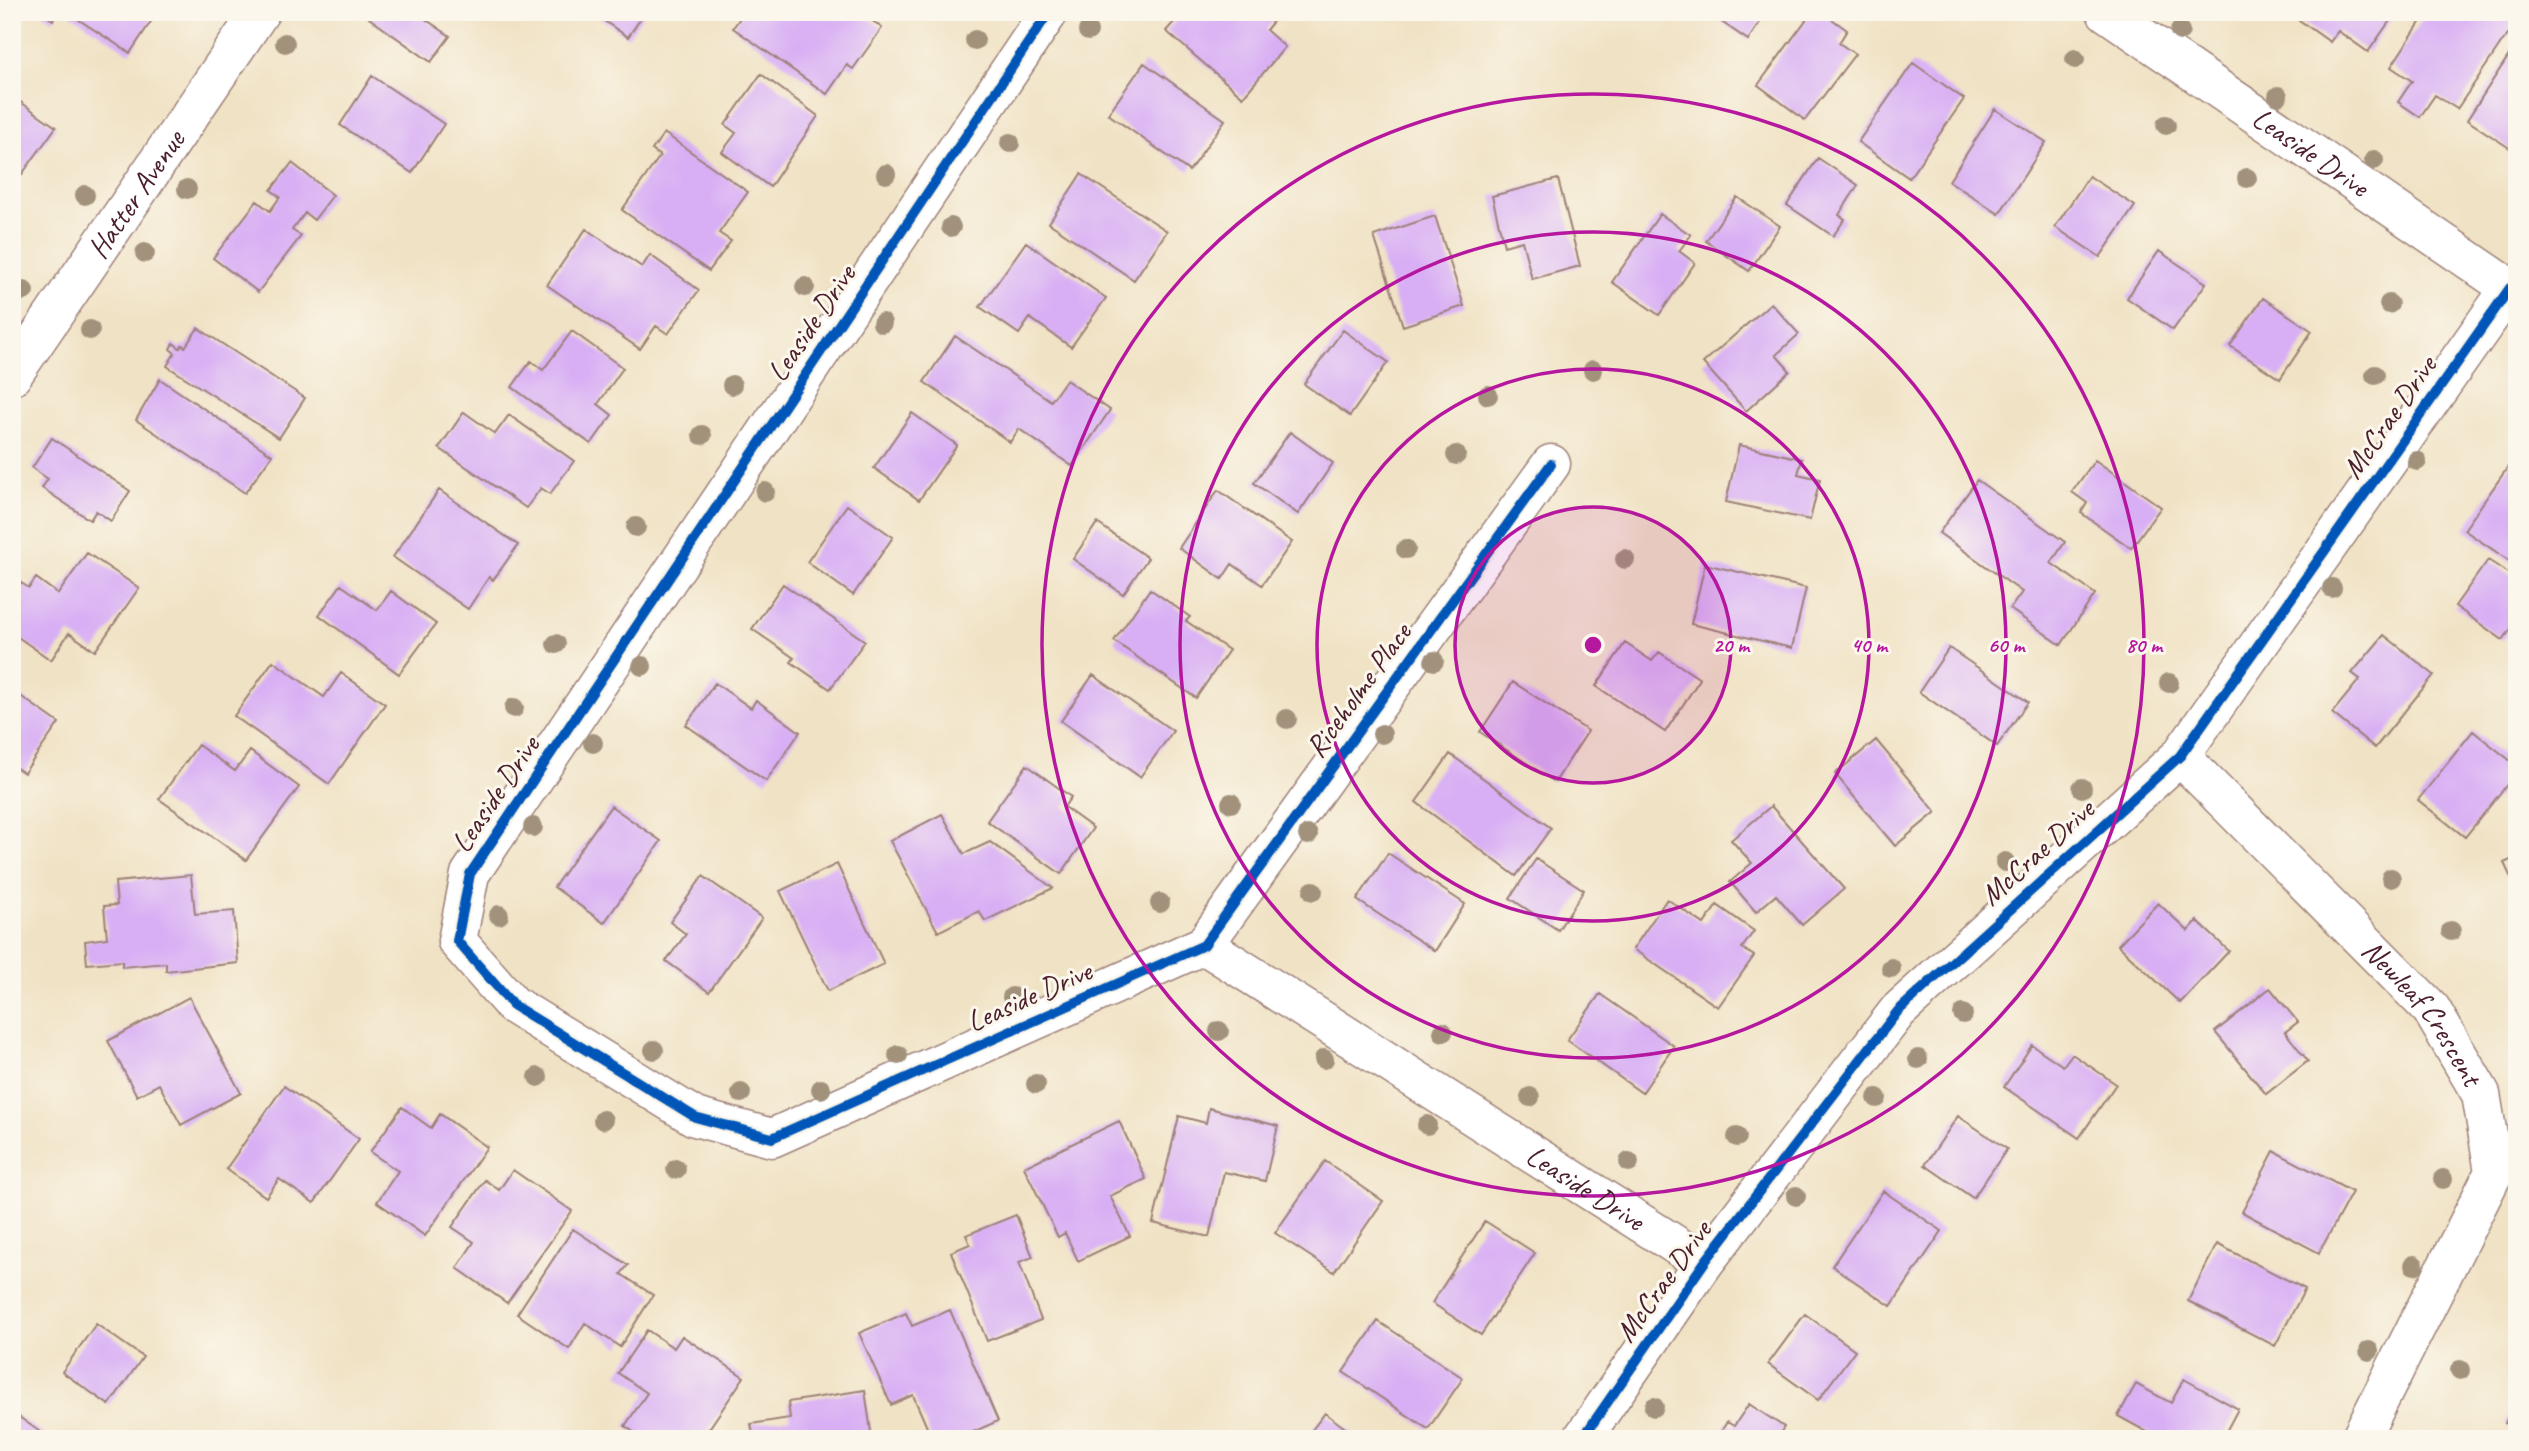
<svg xmlns="http://www.w3.org/2000/svg" width="2529" height="1451" viewBox="0 0 2529 1451" font-family="Caveat,sans-serif">
	<rect width="100%" height="100%" fill="#fbf7ec"/>
	<filter id="ink" filterUnits="userSpaceOnUse"><feTurbulence type="fractalNoise" baseFrequency=".0143" numOctaves="2"/><feDisplacementMap in="SourceGraphic" scale="14" xChannelSelector="R" yChannelSelector="G"/><feConvolveMatrix kernelMatrix="1 2 1 2 8 2 1 2 1" color-interpolation-filters="sRGB"/></filter>
	<filter id="wash" filterUnits="userSpaceOnUse"><feTurbulence type="fractalNoise" baseFrequency=".00686" numOctaves="4" result="noise"/><feDisplacementMap in="SourceGraphic" scale="28" xChannelSelector="R" yChannelSelector="G"/><feGaussianBlur stdDeviation="1.57" result="paint"/><feColorMatrix in="noise" values="0 0 0 0 0 0 0 0 0 0 0 0 0 0 0 0 0 1.4 0 .05"/><feComposite in="paint" operator="in"/></filter>
	<g filter="url(#wash)">
		<rect width="100%" height="100%" fill="#f0e2c4"/>
		<g id="blocks">
			<path fill="#d8aff4" d="M41 12H58L53 20Z
				M67 12H148L154 17 130 53Z
				M374 12H415L450 36 431 62 369 18Z
				M591 12H645L628 37Z
				M744 12H860L882 28 853 69 847 65 827 94 733 28Z
				M1183 12H1268L1275 19 1266 30 1285 47 1243 97 1166 31Z
				M1707 12H1767L1748 40Z
				M1812 12H1822L1847 30 1839 43 1855 54 1805 120 1758 85Z
				M2288 12H2396L2368 52 2338 31 2330 42Z
				M2427 12H2507L2517 20 2457 109 2435 95 2420 117 2398 102 2412 81 2391 67Z
				M2517 43V153L2467 120Z
				M1144 63 1225 120 1189 171 1108 114Z
				M1913 63 1964 99 1909 178 1858 142Z
				M761 74 818 116 770 187 722 152 736 133 725 125Z
				M372 76 444 124 412 173 340 125Z
				M12 96 56 127 15 184 12 182Z
				M1995 109 2046 142 1999 214 1949 181Z
				M664 133 748 192 719 233 731 241 709 271 622 210 660 156 652 150Z
				M1818 158 1858 185 1839 215 1845 219 1833 236 1787 205Z
				M292 163 333 195 314 220 305 213 292 230 301 236 258 292 213 258 257 201 270 211 280 197 271 190Z
				M1081 174 1167 231 1134 280 1049 223Z
				M2089 176 2135 206 2100 257 2055 227Z
				M1558 179 1580 266 1532 279 1522 241 1504 246 1492 196Z
				M1737 197 1780 226 1749 271 1706 241Z
				M1660 214 1691 235 1679 251 1695 263 1659 315 1612 282Z
				M1435 216 1464 306 1403 326 1374 236Z
				M586 229 642 267 650 255 699 290 668 334 656 326 640 349 547 285Z
				M1026 242 1106 298 1071 347 1030 318 1019 334 980 307Z
				M2159 251 2206 283 2173 330 2127 298Z
				M2263 298 2312 331 2280 379 2230 346Z
				M1771 303 1799 334 1776 355 1790 371 1746 411 1703 363Z
				M198 328 305 398 279 438 167 366 175 353 170 349 173 343 180 348 182 345 185 347Z
				M1343 330 1388 362 1350 416 1304 384Z
				M572 331 623 368 598 404 612 415 591 444 512 387 531 361 543 370Z
				M955 336 1051 401 1066 380 1110 410 1072 466 1019 429 1010 442 924 382Z
				M160 379 272 455 245 493 136 420Z
				M464 412 495 434 509 415 574 461 550 494 541 488 526 508 439 448Z
				M912 413 957 445 919 500 874 468Z
				M1290 432 1333 463 1298 514 1254 483Z
				M52 438 130 491 111 521 96 511 90 520 42 488 48 479 32 468Z
				M1739 445 1802 459 1798 474 1820 479 1810 520 1726 502Z
				M2517 454V566L2464 530Z
				M2095 460 2161 507 2131 548 2081 513 2087 503 2072 492Z
				M1977 480 2065 542 2051 563 2095 594 2061 645 2010 609 2022 592 1939 533Z
				M439 490 518 545 493 580 489 577 468 609 393 557Z
				M1218 490 1292 542 1262 585 1232 564 1222 579 1179 548Z
				M847 505 893 537 853 595 807 562Z
				M1097 523 1148 558 1123 594 1073 559Z
				M87 553 139 588 95 651 69 633 51 660 12 633V577L29 588 36 578 58 594Z
				M2488 560 2517 579V620L2503 640 2455 606Z
				M1705 564 1806 588 1792 648 1691 624Z
				M783 584 865 641 830 689 791 662 794 658 752 629Z
				M341 585 377 610 391 591 436 624 399 674 319 615Z
				M1150 589 1190 617 1186 621 1229 650 1196 698 1114 641Z
				M2384 635 2434 675 2375 748 2332 713 2360 679 2352 673Z
				M1625 643 1652 661 1659 652 1700 679 1665 732 1596 686Z
				M1949 648 2028 702 1997 746 1919 692Z
				M273 661 324 697 341 673 385 704 329 784 234 716Z
				M1093 675 1173 731 1140 777 1061 721Z
				M1513 682 1588 731 1555 782 1480 732Z
				M715 683 751 708 756 700 800 732 766 781 686 725Z
				M12 690 59 723 24 773 12 765Z
				M2473 731 2517 766V772L2465 837 2418 800Z
				M1876 740 1936 812 1895 846 1835 774Z
				M198 745 235 771 250 751 299 787 246 860 159 799Z
				M1450 754 1551 828 1516 876 1416 802Z
				M1027 765 1071 797 1064 807 1093 828 1061 874 987 821Z
				M611 806 661 841 604 923 554 887Z
				M1771 806 1844 889 1802 925 1776 895 1756 912 1730 882 1752 863 1731 840Z
				M942 814 964 854 990 842 1053 888 985 921 979 911 938 932 890 841Z
				M1388 853 1465 904 1435 951 1357 900Z
				M2517 857V890L2504 863Z
				M1536 859 1584 890 1558 930 1510 898Z
				M837 864 884 964 828 991 780 891Z
				M191 875 195 914 234 911 238 963 166 971V963L122 967V961L87 964 85 941 107 938 104 906 117 905 115 882Z
				M703 876 762 918 709 992 666 961 686 934 670 922Z
				M1667 899 1704 924 1717 905 1754 931 1742 948 1754 956 1718 1007 1633 949Z
				M2158 903 2188 931 2197 921 2229 951 2180 1003 2118 945Z
				M2270 988 2298 1022 2285 1032 2308 1061 2266 1094 2215 1032Z
				M1600 994 1674 1046 1642 1093 1567 1040Z
				M189 997 241 1093 181 1125 159 1084 137 1096 108 1041Z
				M2032 1045 2063 1066 2072 1054 2116 1084 2079 1138 2004 1087Z
				M284 1086 359 1139 314 1203 279 1179 266 1197 226 1169Z
				M402 1107 431 1128 440 1114 487 1147 425 1236 377 1202 398 1171 370 1152Z
				M1209 1108 1278 1126 1265 1181 1224 1172 1209 1237 1153 1223 1179 1116 1206 1123Z
				M1958 1116 2007 1149 1973 1198 1925 1165Z
				M1119 1121 1146 1179 1110 1196 1130 1236 1078 1261 1065 1233 1058 1237 1024 1167Z
				M2274 1151 2352 1192 2319 1253 2242 1212Z
				M1325 1161 1383 1201 1334 1272 1275 1233Z
				M513 1170 572 1211 507 1303 457 1268 474 1242 452 1227 485 1180 499 1190Z
				M1883 1191 1942 1231 1891 1306 1832 1266Z
				M1016 1215 1033 1257 1019 1262 1041 1320 987 1341 951 1252 970 1244 966 1235Z
				M1485 1221 1535 1253 1481 1335 1432 1303Z
				M573 1229 628 1265 621 1274 653 1295 620 1347 585 1323 569 1349 517 1314Z
				M2217 1244 2305 1289 2275 1346 2188 1301Z
				M950 1310 998 1421 957 1439H932L913 1395 891 1405 859 1333 906 1313 912 1326Z
				M1805 1314 1855 1350 1818 1400 1768 1364Z
				M1378 1321 1463 1378 1428 1429 1343 1372Z
				M96 1324 143 1357 109 1405 62 1372Z
				M647 1330 674 1348 682 1336 744 1377 702 1439H644L625 1426 647 1393 618 1373Z
				M2184 1379 2238 1409 2222 1439H2160L2118 1416 2136 1384 2171 1403Z
				M865 1390 872 1439H754L751 1424 790 1418 788 1402Z
				M2517 1400V1429L2505 1423Z
				M1749 1404 1784 1427 1776 1439H1716L1727 1422 1734 1426Z
				M12 1412 50 1439H12Z
				M1325 1413 1360 1439H1305Z"/>
		</g>
	</g>
	<g filter="url(#ink)">
		<use href="#blocks" fill-opacity="0" stroke="#9d8078" stroke-width="2"/>
		<g fill="none" stroke-linecap="round" stroke-linejoin="round">
			<defs>
				<g id="minor">
					<path d="M1049 12 470 874 457 941 513 1005 695 1117 772 1138 1204 945 1551 464"/>
					<path id="s1" d="M2106 12 2517 293"/>
					<path id="s2" d="M12 376 260 12"/>
					<path id="s3" d="M2180 756 2431 1009 2481 1094 2494 1172 2360 1439"/>
					<path id="s4" d="M1204 945 1704 1263"/>
					<path d="M1582 1439 1704 1263 1898 1011 2180 756 2510 288"/>
				</g>
			</defs>
			<use href="#minor" stroke="#9d8078" stroke-width="41"/>
			<use href="#minor" stroke="#fff" stroke-width="38"/>
			<defs>
				<path id="cycleway" d="M1049 12 470 874 457 941 513 1005 695 1117 772 1138 1204 945 1551 464
					M1582 1439 1704 1263 1898 1011 2180 756 2510 288"/>
			</defs>
			<use href="#cycleway" stroke="#fbf7ec" stroke-width="15"/>
			<use href="#cycleway" stroke="#0057b8" stroke-width="10"/>
		</g>
		<g fill="#a2927c">
			<circle cx="1088" cy="31" r="10"/>
			<circle cx="2180" cy="31" r="10"/>
			<circle cx="975" cy="40" r="10"/>
			<circle cx="285" cy="43" r="10"/>
			<circle cx="2075" cy="59" r="10"/>
			<circle cx="2278" cy="96" r="10"/>
			<circle cx="2166" cy="125" r="10"/>
			<circle cx="1010" cy="143" r="10"/>
			<circle cx="2374" cy="160" r="10"/>
			<circle cx="886" cy="174" r="10"/>
			<circle cx="2247" cy="178" r="10"/>
			<circle cx="187" cy="189" r="10"/>
			<circle cx="85" cy="195" r="10"/>
			<circle cx="951" cy="227" r="10"/>
			<circle cx="145" cy="253" r="10"/>
			<circle cx="805" cy="287" r="10"/>
			<circle cx="24" cy="291" r="10"/>
			<circle cx="2389" cy="304" r="10"/>
			<circle cx="882" cy="323" r="10"/>
			<circle cx="90" cy="330" r="10"/>
			<circle cx="1593" cy="370" r="10"/>
			<circle cx="2375" cy="375" r="10"/>
			<circle cx="732" cy="385" r="10"/>
			<circle cx="1488" cy="395" r="10"/>
			<circle cx="702" cy="435" r="10"/>
			<circle cx="1456" cy="455" r="10"/>
			<circle cx="2417" cy="461" r="10"/>
			<circle cx="765" cy="492" r="10"/>
			<circle cx="636" cy="527" r="10"/>
			<circle cx="1406" cy="549" r="10"/>
			<circle cx="1625" cy="559" r="10"/>
			<circle cx="2332" cy="588" r="10"/>
			<circle cx="556" cy="644" r="10"/>
			<circle cx="1434" cy="661" r="10"/>
			<circle cx="642" cy="666" r="10"/>
			<circle cx="2169" cy="683" r="10"/>
			<circle cx="514" cy="708" r="10"/>
			<circle cx="1287" cy="719" r="10"/>
			<circle cx="1382" cy="734" r="10"/>
			<circle cx="593" cy="743" r="10"/>
			<circle cx="2082" cy="788" r="10"/>
			<circle cx="1231" cy="803" r="10"/>
			<circle cx="533" cy="827" r="10"/>
			<circle cx="1308" cy="835" r="10"/>
			<circle cx="2005" cy="862" r="10"/>
			<circle cx="2391" cy="878" r="10"/>
			<circle cx="1313" cy="891" r="10"/>
			<circle cx="1160" cy="903" r="10"/>
			<circle cx="499" cy="915" r="10"/>
			<circle cx="2451" cy="931" r="10"/>
			<circle cx="1891" cy="968" r="10"/>
			<circle cx="1012" cy="997" r="10"/>
			<circle cx="1963" cy="1014" r="10"/>
			<circle cx="1219" cy="1031" r="10"/>
			<circle cx="1443" cy="1032" r="10"/>
			<circle cx="654" cy="1050" r="10"/>
			<circle cx="898" cy="1055" r="10"/>
			<circle cx="1324" cy="1059" r="10"/>
			<circle cx="1918" cy="1059" r="10"/>
			<circle cx="538" cy="1077" r="10"/>
			<circle cx="1036" cy="1084" r="10"/>
			<circle cx="821" cy="1089" r="10"/>
			<circle cx="741" cy="1093" r="10"/>
			<circle cx="1530" cy="1097" r="10"/>
			<circle cx="1877" cy="1098" r="10"/>
			<circle cx="603" cy="1120" r="10"/>
			<circle cx="1427" cy="1125" r="10"/>
			<circle cx="1737" cy="1137" r="10"/>
			<circle cx="1629" cy="1162" r="10"/>
			<circle cx="676" cy="1169" r="10"/>
			<circle cx="2443" cy="1179" r="10"/>
			<circle cx="1796" cy="1196" r="10"/>
			<circle cx="2414" cy="1265" r="10"/>
			<circle cx="2369" cy="1351" r="10"/>
			<circle cx="2460" cy="1370" r="10"/>
			<circle cx="1654" cy="1407" r="10"/>
		</g>
	</g>
	<circle cx="1593" cy="645" r="138" fill="#b5179e" fill-opacity=".12"/>
	<g fill="none" stroke="#b5179e" stroke-width="3.5">
		<circle cx="1593" cy="645" r="138"/>
		<circle cx="1593" cy="645" r="276"/>
		<circle cx="1593" cy="645" r="413"/>
		<circle cx="1593" cy="645" r="551"/>
	</g>
	<g text-anchor="middle" dominant-baseline="central" stroke-width="6" stroke-linejoin="round" paint-order="stroke">
		<g font-size="30" fill="#4a1f2b" stroke="#fbf7ec">
			<text stroke="none"><textPath href="#s1" startOffset="248">Leaside Drive</textPath></text>
			<text stroke="none"><textPath href="#s2" startOffset="220">Hatter Avenue</textPath></text>
			<text transform="translate(811 323) rotate(-56)">Leaside Drive</text>
			<text transform="translate(2389 417) rotate(-55)">McCrae Drive</text>
			<text transform="translate(1358 690) rotate(-54)">Riceholme Place</text>
			<text transform="translate(495 794) rotate(-56)">Leaside Drive</text>
			<text transform="translate(2037 852) rotate(-42)">McCrae Drive</text>
			<text transform="translate(1029 996) rotate(-24)">Leaside Drive</text>
			<text stroke="none"><textPath href="#s3" startOffset="354">Newleaf Crescent</textPath></text>
			<text stroke="none"><textPath href="#s4" startOffset="452">Leaside Drive</textPath></text>
			<text transform="translate(1663 1281) rotate(-54)">McCrae Drive</text>
		</g>
	</g>
	<circle cx="1593" cy="645" r="10" fill="#b5179e" stroke="#fbf7ec" stroke-width="3.5"/>
	<g font-size="21" text-anchor="middle" font-weight="bold" fill="#b5179e" stroke="#fbf7ec" stroke-width="6" stroke-linejoin="round" paint-order="stroke">
		<text x="1731" y="652">20 m</text>
		<text x="1869" y="652">40 m</text>
		<text x="2006" y="652">60 m</text>
		<text x="2144" y="652">80 m</text>
	</g>
	<rect width="2529" height="1451" fill="none" stroke="#fbf7ec" stroke-width="42"/>
</svg>
